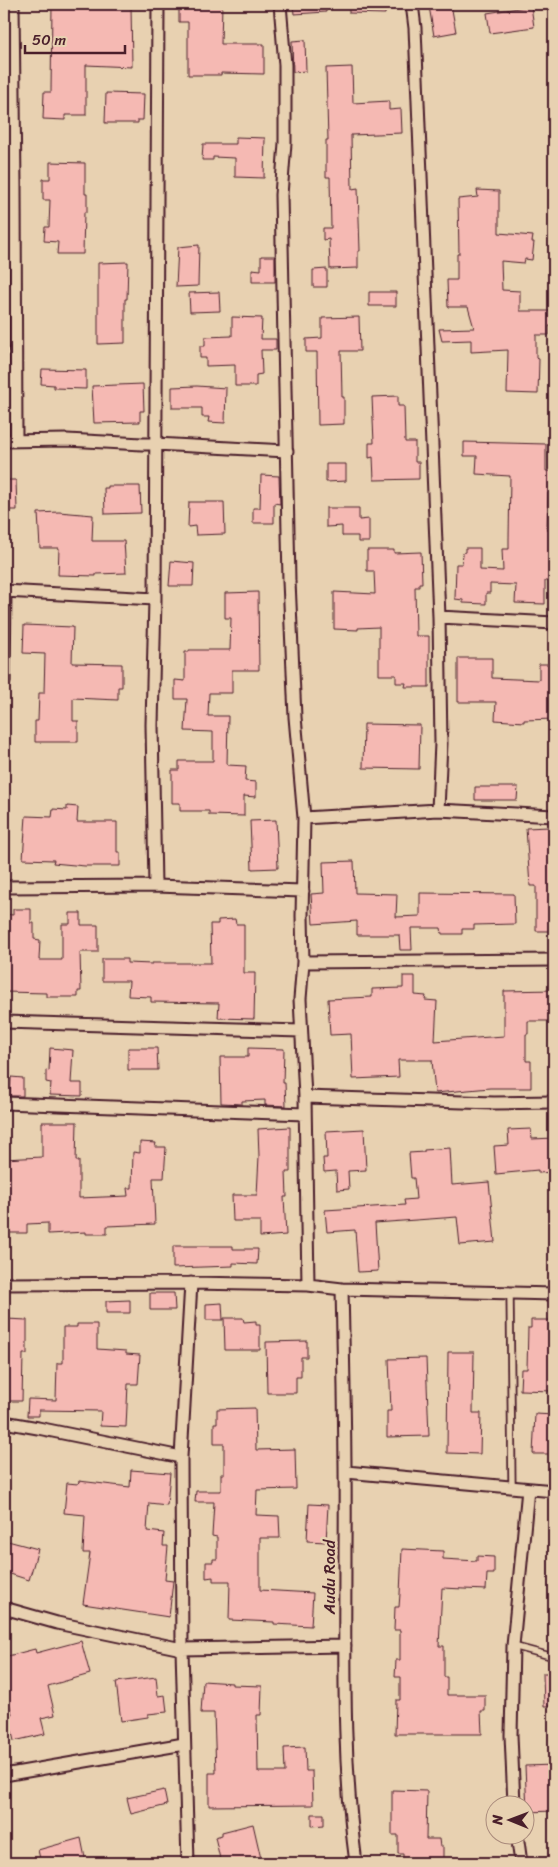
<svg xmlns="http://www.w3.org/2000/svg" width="558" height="1867" viewBox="0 0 558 1867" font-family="Sriracha,sans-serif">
	<rect width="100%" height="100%" fill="#e8d1b1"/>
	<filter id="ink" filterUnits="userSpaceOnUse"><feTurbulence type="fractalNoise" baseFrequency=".02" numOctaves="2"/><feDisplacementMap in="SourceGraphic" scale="10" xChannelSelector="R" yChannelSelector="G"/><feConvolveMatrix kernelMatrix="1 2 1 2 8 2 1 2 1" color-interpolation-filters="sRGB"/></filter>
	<g filter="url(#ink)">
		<path fill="#f5b9b3" stroke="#4a1f2b" d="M52 4H73V7L131 6 132 67 86 65V115H65V120L43 119 44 92H51Z
			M179 4H222L221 44H264V74L221 73V75H188V22H179Z
			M293 4H326V12L294 14Z
			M349 4H386L385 14 349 13Z
			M441 4H451L456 32 434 36 429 6Z
			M531 6 534 27 490 33 487 13Z
			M305 40 306 71 293 72 292 41Z
			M352 67 353 103 389 101V110L401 109 402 133 351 135 352 189 358 188 360 251H358V268L330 269 329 239 323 240V228H331L330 177H326V140H328L326 68Z
			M106 93 144 94 143 120H138V123H105Z
			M236 137 265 138 264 178 235 177V158L213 157V160H202L203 144H236Z
			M50 162 85 163V194H87V212H84L83 254H57L58 242 44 241 45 227H49L50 200H43V179H50Z
			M477 190 499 191V233L533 236 532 242H534L532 260 525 259 524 263 501 261 502 290 520 291V311H554V326H549V335H536V358L539 359 538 394 507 393 508 350 471 352V340L442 341 439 329 474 328 468 307H448L447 280H457V254H459L458 199 478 197Z
			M199 245 198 286 176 287 178 247Z
			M261 256H275V282H252V269L261 270Z
			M128 262 127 299H125V343L98 344V263Z
			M327 269V287H313V270Z
			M219 292 220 311 190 312 189 293Z
			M369 292H396V306H369Z
			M232 317 262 318 261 339H276V350H261L262 374 256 375V386H235V365L206 366V358H200V346H205V337L232 336Z
			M359 317 360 351H341L342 397H344V424L318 425 317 352H306V339L322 338V318Z
			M42 369 86 370V389L54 388V385L41 384Z
			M143 384 144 411H140V422L94 423 92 386Z
			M197 386 226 388 225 423 208 422 209 417H202V408H172V387Z
			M398 396V406H404L405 442H415V462H419V479L374 480 373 457 369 458V443H374L372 397Z
			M464 442 546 444V471H554V493H548L547 530H554V581H545V604L515 603 516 585 490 584V593H486V604L463 603V600L455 599 456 564H462L463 553 465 552V548H480V570L503 571 502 549H509V539L510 476 476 474 477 456H464Z
			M326 464H346V481L326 482Z
			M261 475 279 476 280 504 274 503V523H253V508H260Z
			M4 480H16L17 510H4Z
			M108 486H140L141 513 105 514 104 488H108Z
			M189 502H224L225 534 196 535 195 526 188 527Z
			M326 508H359V520L369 519V542H358V536H342V526L326 527Z
			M59 512 93 515 92 541H124L126 573 96 574V576L58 575 59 548H40L38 513Z
			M367 550H394V553L421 552 422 583H419V587H415L416 636H429V687H405L406 683H396V675H379V627L358 628V630L334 629V592L375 594 374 571H367Z
			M171 561 194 563 193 586H169Z
			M258 592 259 670H232V693H209L208 716H228L227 765 246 766 245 781 256 782V797L244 796V816L209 815V811H180V803H172V770H179V761H213V732L185 731 187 699H175V680L185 681V652H189V650H230L231 618H225V593Z
			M24 625 73 627 72 663 122 664V687H118V700L73 698V721H78V742H35V721H38L39 693H44L45 654 23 653Z
			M458 658H492V678L539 680V664H554V719L524 720V722L495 720 496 702H458Z
			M364 724 420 725 419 769 363 768Z
			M475 787H518L517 800H475Z
			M67 806 78 807 77 822H117V852H120V866H85L53 863 54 860 23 859 26 816 52 817 53 809 67 810Z
			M276 820 278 868 252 869 250 821Z
			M549 827 551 857H554V931H536V886H530L526 828Z
			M354 861 355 893 397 894 396 917 420 916V893L514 894 515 924 474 925V929H462V934H442L441 928H411L412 950H400L399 935H357V921L313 924 311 894 324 893 323 862Z
			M13 909H31V923H34V939L40 940 39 960H62V924H70V913H81V925H98V952H80L81 991H78V997H47V993L4 992V914L13 915Z
			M235 919 236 924H244V973H255L254 1019 218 1018 219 1003 151 1002V997L128 996 129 981H102V959H127V963L152 964V963H211L210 924H218V920Z
			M403 976H415V995L426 996 425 1000 437 1001 435 1041 504 1036V991L554 990V1021H528V1034H526V1061H531V1088H490L435 1093 432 1060H398L399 1077 353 1079 351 1034 330 1035 328 999 372 997V989L403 988Z
			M50 1048 73 1050 71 1083H82V1096L50 1095 51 1083 46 1082V1070L49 1071Z
			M128 1048H157L158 1070H128Z
			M248 1048 284 1049 283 1083H285L286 1106 265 1105V1100L242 1101V1104L221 1103 220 1057H248Z
			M11 1077 23 1078V1096H10Z
			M42 1122H77L76 1161H79V1198L128 1196 127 1188H132L133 1152 140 1153V1142L156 1143 155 1147H166L164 1178H153L155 1224 107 1226V1234H86V1232L48 1234V1223L27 1224V1233H6L4 1159 42 1157Z
			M290 1127V1172H286L287 1197H284L286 1235 260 1237V1221H233L232 1195H257L259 1156 258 1129Z
			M364 1129 366 1170 348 1171 349 1189 337 1190 336 1171 324 1172 323 1158H327L326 1131Z
			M531 1129 532 1139 554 1138V1172L538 1173V1170L496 1174 494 1146 509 1145 508 1130Z
			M450 1148 452 1185 489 1182 495 1242 460 1245 457 1217 375 1223 378 1271 358 1272 355 1230 327 1232 325 1210 405 1205 404 1200 416 1199 414 1178H411L409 1153 424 1152V1150Z
			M173 1246H233V1249H258L257 1264 233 1263V1266L173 1268Z
			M150 1293H174L175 1310H150Z
			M130 1300V1313H106V1301Z
			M222 1303 223 1320H206V1304Z
			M224 1318H243L244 1322 256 1321V1325H260V1350H225Z
			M6 1319 27 1320V1354H23L22 1401H4V1335H6Z
			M531 1320H552L551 1369 554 1370V1391L520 1390 521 1369H527L528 1328H531Z
			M77 1324H97V1349L126 1351V1354L140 1355 138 1384H128L126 1427 100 1426 101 1411 39 1410V1416H27L28 1399 56 1400 57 1363H63V1327H77Z
			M307 1341V1357H301V1377H296V1393H267L266 1342Z
			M448 1352H474L473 1413H481L480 1454 447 1453Z
			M426 1358 429 1436 387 1437V1411H391L389 1359Z
			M255 1408 256 1450 295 1449 296 1489 257 1490 256 1515 279 1516 280 1538H260V1590L313 1593 311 1626 274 1624V1622L229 1620 230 1581H213V1577L206 1578V1562H213V1559H217V1537L212 1536 214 1502H195L196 1491H221V1474H224V1444H214V1423H217V1409Z
			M535 1414 554 1415V1454H533Z
			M131 1470 170 1473 167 1505 149 1503 147 1531 164 1533 163 1546H168L165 1580 173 1581 169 1617 83 1604 90 1553H83L85 1515 64 1513 67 1483 78 1484 79 1481 130 1487Z
			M309 1504 328 1505 326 1542 307 1541Z
			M4 1540 38 1549 29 1580 4 1572Z
			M402 1549 443 1551V1559L477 1561V1556L494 1557V1574H487L486 1590 442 1588 439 1646H444V1677H447V1695H485V1711H481L482 1734H395L396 1700H400V1677H395L396 1660H400V1630H394L395 1607H399L400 1594Z
			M81 1641 90 1674 48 1686 55 1715 41 1718 45 1734 14 1741 8 1715 12 1714 6 1690H4V1657L35 1649 36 1653Z
			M543 1673H554V1706H544Z
			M156 1677 158 1696 165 1695 167 1712 148 1714V1717L121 1721 116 1682Z
			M203 1681 232 1683V1685L262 1686 261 1715H257L258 1772H285L284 1748 305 1747 306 1771H312L313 1805 209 1806V1773H216L214 1713H201Z
			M554 1765V1811L527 1812 525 1766Z
			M164 1790 167 1805 131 1814 127 1798Z
			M392 1790 427 1791 426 1839H439L440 1847H443V1862L403 1863V1854H398V1835H392Z
			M312 1814H324V1825L312 1826Z
			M253 1824 262 1863H221L215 1837 222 1835V1832Z
			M81 1838 86 1863H41L38 1850Z"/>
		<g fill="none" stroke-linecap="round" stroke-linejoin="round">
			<defs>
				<path id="lane" d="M510 1293 512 1488
					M513 1646 554 1657"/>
				<path id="street" d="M13 4 15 186 16 441
					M280 4 285 65V143L281 195 289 581 295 717 304 818 302 916 303 962 300 999 305 1097 308 1285
					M412 4 415 28 439 617 441 743 438 810
					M4 441 67 440 142 444H156L287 451
					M4 591 155 599
					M439 617 554 623
					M4 682 5 591
					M304 818 438 810 554 816
					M155 886 152 725 155 599 158 4
					M4 887 155 886 303 891
					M303 962 554 960
					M4 1022 301 1031
					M305 1097 494 1103 554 1102
					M4 1103 305 1114
					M4 1284 191 1283 308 1285 342 1289 554 1294
					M342 1289C344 1376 346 1463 345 1550 345 1655 342 1759 356 1863
					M4 1422 38 1428 181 1457
					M346 1472 554 1491
					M4 1608 57 1623 182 1649 345 1646
					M4 1775 184 1744
					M514 1804 511 1735 513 1646 528 1489
					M517 1834 521 1863
					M188 1863 182 1649 181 1457 191 1283"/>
			</defs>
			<use href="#lane" stroke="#4a1f2b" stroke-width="9"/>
			<use href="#street" stroke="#4a1f2b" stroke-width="15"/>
			<use href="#lane" stroke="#e8d1b1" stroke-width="5.5"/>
			<use href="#street" stroke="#e8d1b1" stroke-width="11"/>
		</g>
	</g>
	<g text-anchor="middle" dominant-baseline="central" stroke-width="5" stroke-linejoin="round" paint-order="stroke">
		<g font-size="16" fill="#4a1f2b" stroke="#e8d1b1">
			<text transform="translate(329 1577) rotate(-90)">Audu Road</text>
		</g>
	</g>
	<rect width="558" height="1867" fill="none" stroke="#e8d1b1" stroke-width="20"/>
	<rect x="10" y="10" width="538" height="1847" fill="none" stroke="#4a1f2b" stroke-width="2" filter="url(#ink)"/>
	<g transform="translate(510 1820) rotate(271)"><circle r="24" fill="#e8d1b1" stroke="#a98a7b"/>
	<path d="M0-4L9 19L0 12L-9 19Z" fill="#4a1f2b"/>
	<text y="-8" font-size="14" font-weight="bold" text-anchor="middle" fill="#4a1f2b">N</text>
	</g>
	<path d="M25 45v8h100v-8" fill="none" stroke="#4a1f2b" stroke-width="2.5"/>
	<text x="32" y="45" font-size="15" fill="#4a1f2b" stroke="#e8d1b1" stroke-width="4" paint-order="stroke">50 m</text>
</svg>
